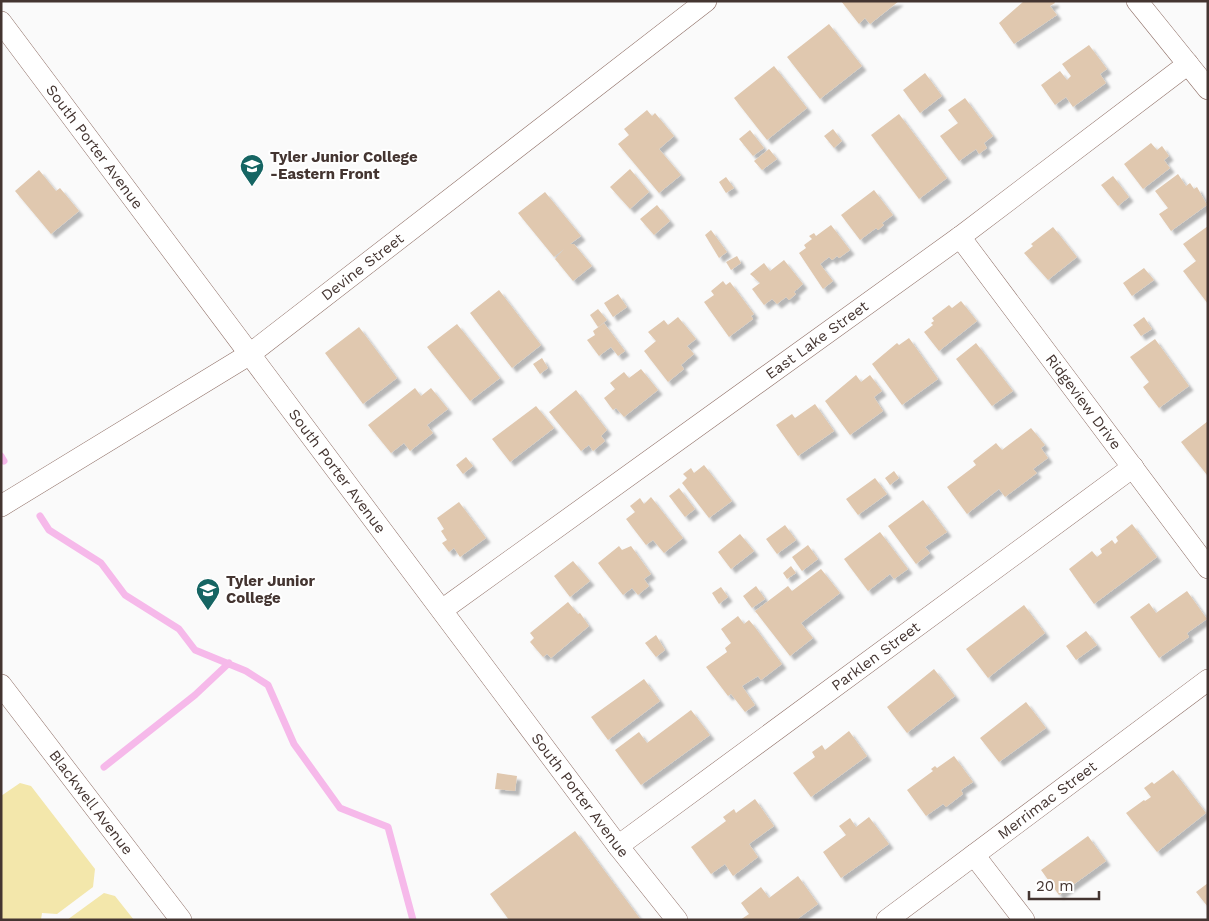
<svg xmlns="http://www.w3.org/2000/svg" width="1209" height="921" font-family="'Work Sans',sans-serif">
<style>
.green{fill:#f3e7ab}
.lines{fill:none;stroke-linecap:round;stroke-linejoin:round}
.stream{stroke:#f6b9ea;stroke-width:7}
.building{fill:#e0c8af;filter:url(#shadow)}
.street-casing{stroke:#8f6f66;stroke-width:22}
.street{stroke:#fff;stroke-width:21}
.labels{text-anchor:middle;dominant-baseline:central;stroke-width:4;stroke-linejoin:round;paint-order:stroke}
.street-label{font-size:15px;fill:#443531;stroke:#fff}
.poi-label{font-size:15px;font-weight:bold;fill:#443531;stroke:#fff;text-anchor:start}
</style>
<defs>
<filter id="shadow"><feDropShadow dx="4.5" dy="4.5" stdDeviation="1" flood-color="#0004"/></filter>
</defs>
<rect width="100%" height="100%" fill="#fafafa"/>
<path class="green" d="M20 783 31 786 95 869 93 887 57 914 42 913 41 920H1V796Z
M104 893 115 896 134 920H67Z"/>
<g class="lines">
<path class="stream" d="M1 456 4 461
M40 516 49 530 101 563 125 595 179 629 195 650 246 671 268 685 294 744 340 808 388 827 413 920
M104 767 195 695 229 663"/>
</g>
<path class="building" d="M841 1H899L870 24 865 18 859 24Z
M1024 1H1054L1055 3 1050 6 1057 15 1014 44 999 23Z
M829 24 862 66 820 99 787 57Z
M1089 45 1107 69 1100 74 1106 83 1073 107 1066 97 1055 105 1041 85 1060 71 1067 80 1071 76 1062 64Z
M774 66 807 108 767 140 734 98Z
M925 73 942 96 920 113 903 90Z
M965 98 993 136 984 143 987 148 979 154 976 149 959 161 940 136 958 123 948 110Z
M647 110 652 116 655 113 674 136 659 149 681 175 659 193 618 144 629 135 624 129Z
M899 114 947 178 919 199 871 135Z
M833 129 842 141 834 148 824 136Z
M750 130 764 148 753 156 739 139Z
M1151 143 1157 150 1162 146 1169 156 1164 160 1170 168 1143 189 1124 164Z
M769 149 777 159 762 170 754 161Z
M630 169 649 192 630 209 610 187Z
M39 170 56 191 60 188 79 211 51 234 15 191Z
M1178 174 1186 186 1190 183 1194 189 1197 187 1207 205 1171 231 1159 214 1168 208 1155 191Z
M1113 176 1129 197 1118 206 1101 185Z
M726 177 734 188 726 193 719 182Z
M874 190 893 215 882 223 884 225 878 230 876 228 860 240 841 215Z
M545 192 581 236 570 244H574L592 266 573 281 555 259 564 249 554 257 518 213Z
M657 205 670 221 654 235 640 219Z
M831 225 850 250 839 258 837 256 832 260 829 257 820 264 833 281 823 289 799 253 806 248 804 245 812 239 809 236 814 233 816 236Z
M1208 226V304L1183 271 1196 261 1183 244Z
M1053 227 1077 257 1048 280 1024 253 1033 246 1031 244Z
M711 230 727 252 719 258 705 235Z
M737 256 741 263 731 270 726 262Z
M784 260 803 284 794 292 796 294 789 300 786 297 777 304 772 299 764 305 752 289 760 283 750 274 764 263 770 271Z
M1144 268 1154 280 1132 296 1123 283Z
M723 281 726 285 730 282 754 314 751 316 753 319 729 337 704 302 714 295 711 291Z
M499 290 541 345 512 368 470 313Z
M618 294 627 307 613 317 604 303Z
M961 301 977 321 939 351 924 332 933 325 931 323 934 321 932 318 949 305 952 308Z
M598 309 607 320 598 327 590 315Z
M678 317 696 339 687 346 694 354 681 365 684 369 668 382 644 351 656 341 648 332 664 320 668 325Z
M1144 317 1152 329 1141 336 1133 325Z
M604 323 625 351 618 356 611 347 599 356 587 340 595 335 593 331Z
M457 324 500 378 470 401 427 347Z
M359 327 397 378 363 404 325 353Z
M909 338 938 379 902 405 872 364 897 343 899 345Z
M1155 339 1189 386 1159 408 1143 387 1149 382 1130 357Z
M976 343 1013 391 992 406 956 359Z
M542 358 548 368 540 374 533 364Z
M641 369 658 390 624 417 616 408 613 410 604 398 615 389 610 383 624 372 629 378Z
M856 375 861 382 870 375 882 391 874 397 883 411 850 435 825 401Z
M415 388 421 396 431 388 448 409 427 425 433 433 410 451 404 443 391 453 368 425Z
M576 390 607 430 601 436 605 441 593 451 589 445 581 451 549 412Z
M815 404 834 431 798 456 776 425 792 414 795 418Z
M536 406 554 428 510 462 492 439Z
M1208 421V475H1207L1181 442Z
M1031 428 1045 445 1041 448 1048 458 1033 469 1037 473 1005 497 999 489 967 514 947 487 976 465 973 461 996 443 1002 450Z
M466 457 473 466 463 474 456 465Z
M704 465 732 501 709 518 682 483 687 478 683 474 691 468 694 473Z
M894 471 899 478 890 485 885 478Z
M875 478 887 494 858 515 846 499Z
M679 488 695 509 685 517 669 496Z
M651 497 683 538 664 553 653 540 646 545 626 519 635 512 630 506 640 498 644 504Z
M923 500 947 532 925 547 930 553 916 564 888 526Z
M459 502 486 538 460 557 454 548 449 552 442 543 447 540 441 531 444 529 437 518Z
M1132 524 1157 557 1094 604 1069 569 1092 551 1097 557 1102 553 1100 549 1112 540 1115 544 1118 541 1116 537Z
M785 525 796 540 777 554 766 539Z
M880 532 908 569 894 579 890 574 868 591 844 559Z
M740 534 754 551 731 569 718 552Z
M808 545 818 559 802 571 792 557Z
M619 546 622 550 631 546 651 574 644 579 649 586 638 595 632 588 623 595 598 563Z
M573 561 590 581 570 597 554 576Z
M791 566 796 573 787 579 783 573Z
M821 569 840 593 801 623 813 638 790 656 755 611 788 586 792 591Z
M756 586 765 599 752 608 743 596Z
M721 587 728 597 719 604 712 593Z
M1187 591 1207 619 1187 633 1189 637 1159 658 1130 617 1149 603 1156 613Z
M568 602 578 614 580 613 589 626 551 658 547 654 543 657 530 642 534 638 530 633Z
M1024 605 1045 633 988 678 966 649Z
M738 616 744 624 749 620 754 626 782 664 761 680 758 676 742 686 755 705 745 712 731 694 728 696 706 667 727 652 725 648 731 643 721 629Z
M1086 631 1097 645 1076 660 1066 646Z
M656 635 665 650 656 657 645 643Z
M934 669 955 696 907 733 887 707Z
M644 679 660 701 608 740 591 717Z
M1026 702 1046 728 999 762 980 738Z
M691 710 710 735 641 785 615 750 639 732 647 743Z
M849 731 867 756 811 797 793 773 815 757 812 752 822 745 825 750Z
M954 756 973 782 961 790 963 794 946 807 943 804 926 816 907 790 933 771 931 769 935 766 937 768Z
M1173 770 1206 813 1157 852 1126 813 1144 800 1145 801 1151 797 1144 788 1152 782 1154 784Z
M497 773 517 776 515 791 495 789Z
M755 799 774 826 749 844 758 857 733 876 725 864 711 874 691 847 726 821 723 817 734 809 736 813Z
M869 817 889 844 841 878 823 852 846 835 839 826 850 818 856 827Z
M575 831 641 920H509L490 894Z
M1088 836 1106 861 1059 895 1041 870Z
M798 876 818 904 796 920H740L749 914 741 903 761 887 769 898Z
M1208 883V907L1196 892Z"/>
<g class="lines">
<g class="street-casing">
<g id="street">
<path d="M1137 1 1208 89"/>
<path id="s1" d="M1 22 618 846 677 920"/>
<path id="s2" d="M960 237 1208 568"/>
<path id="s3" d="M1 506 250 354 706 1"/>
<path id="s4" d="M442 610 960 237 1188 64"/>
<path id="s5" d="M1 685 181 920"/>
<path id="s6" d="M618 846 1133 467"/>
<path d="M974 855 1024 920"/>
<path id="s7" d="M887 920 1208 680"/>
</g>
</g>
<use href="#street" class="street"/>
</g>
<defs>
<g id="university-pin" transform="scale(1.25)"><path d="M0 17L-7.5 6A9.5 9.5 0 1 1 7.5 6Z" fill="#166563" stroke="#fff"/><path d="M0-5L7-2L0 1L-7-2ZM-4 1L0 2.5L4 1V4Q0 6-4 4Z" fill="#fff"/></g>
</defs>
<g fill-rule="evenodd">
<use href="#university-pin" x="252" y="166"/>
<use href="#university-pin" x="208" y="590"/>
</g>
<g class="labels">
<g class="street-label">
<text stroke="none"><textPath href="#s1" startOffset="156">South Porter Avenue</textPath></text>
<text stroke="none"><textPath href="#s3" startOffset="434">Devine Street</textPath></text>
<text stroke="none"><textPath href="#s4" startOffset="462">East Lake Street</textPath></text>
<text stroke="none"><textPath href="#s2" startOffset="206">Ridgeview Drive</textPath></text>
<text stroke="none"><textPath href="#s1" startOffset="561">South Porter Avenue</textPath></text>
<text stroke="none"><textPath href="#s6" startOffset="320">Parklen Street</textPath></text>
<text stroke="none"><textPath href="#s1" startOffset="966">South Porter Avenue</textPath></text>
<text stroke="none"><textPath href="#s7" startOffset="200">Merrimac Street</textPath></text>
<text stroke="none"><textPath href="#s5" startOffset="148">Blackwell Avenue</textPath></text>
</g>
<g class="poi-label">
<text x="270" y="157">Tyler Junior College<tspan x="270" dy="17">-Eastern Front</tspan></text>
<text x="226" y="581">Tyler Junior<tspan x="226" dy="17">College</tspan></text>
</g>
</g>
<rect width="1209" height="921" fill="none" stroke="#443531" stroke-width="5"/>
<path d="M1029 891v8h70v-8" fill="none" stroke="#443531" stroke-width="2.5"/>
<text x="1036" y="891" font-size="15" fill="#443531" stroke="#ffffff" stroke-width="4" paint-order="stroke">20 m</text>
</svg>
